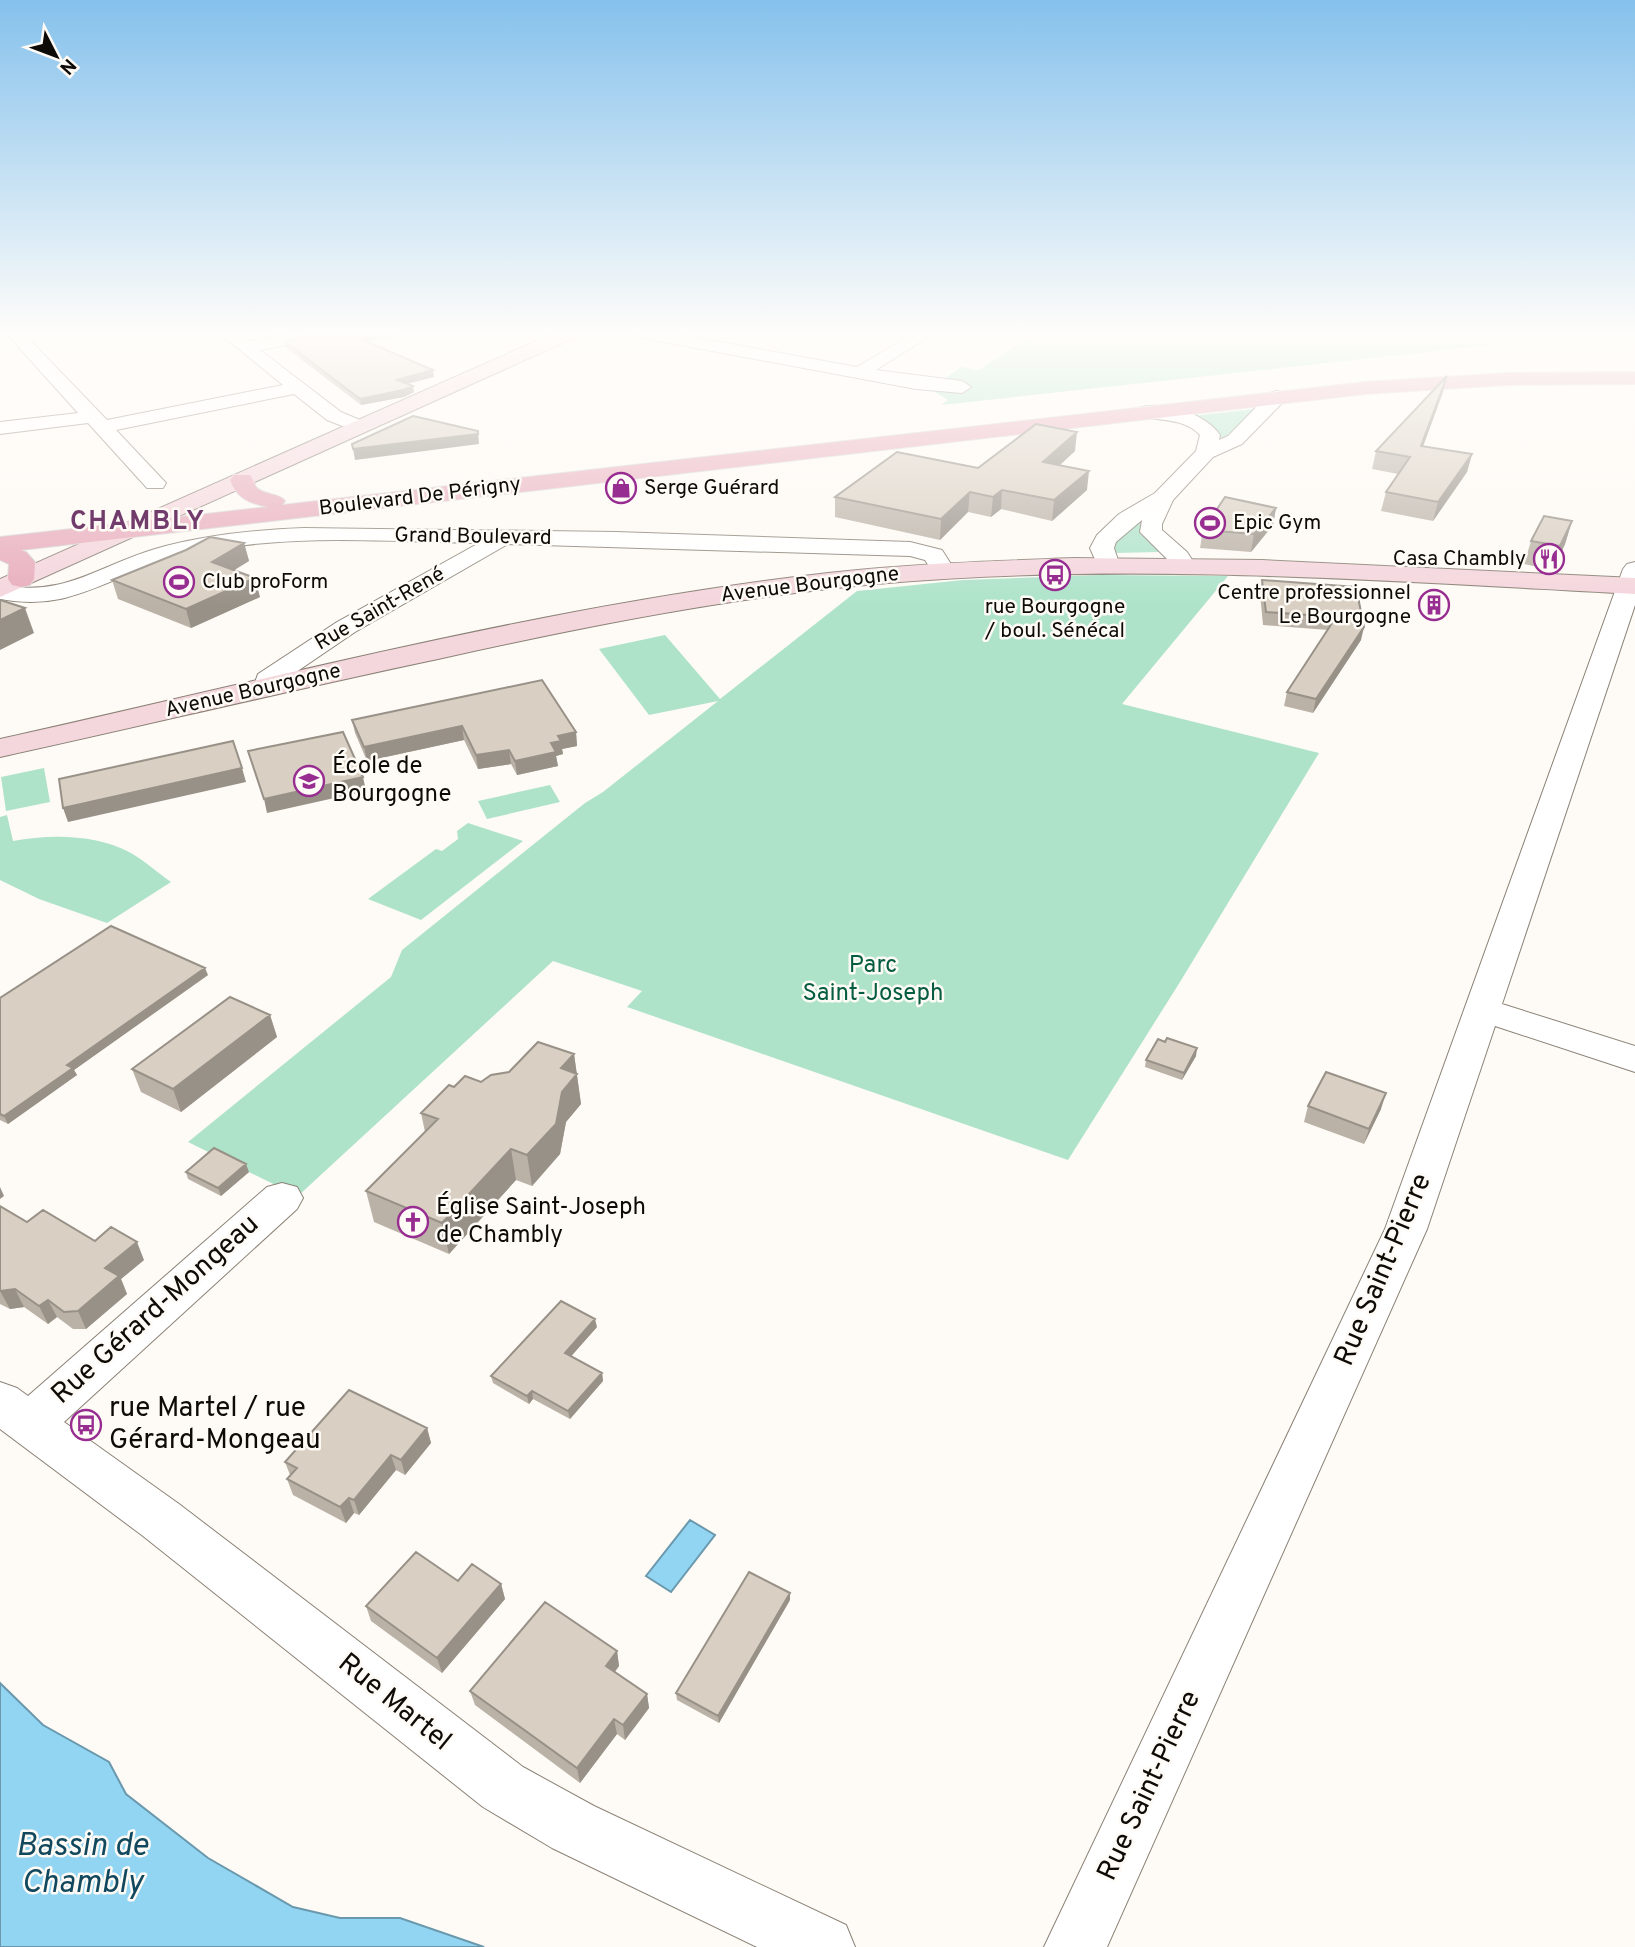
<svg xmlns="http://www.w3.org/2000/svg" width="1635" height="1947" font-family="Overpass,sans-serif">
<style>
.green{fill:#aee3ca}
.water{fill:#92d5f3;stroke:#6a98ac;stroke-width:2}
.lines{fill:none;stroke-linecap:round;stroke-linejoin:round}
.street-casing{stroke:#8b8276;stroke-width:2}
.secondary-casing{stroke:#8b8276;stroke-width:2}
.primary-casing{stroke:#d8d8d7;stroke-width:2}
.street{fill:#fff;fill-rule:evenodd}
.secondary{fill:#f4d6dd;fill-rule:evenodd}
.primary{fill:#e8adbc;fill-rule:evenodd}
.wall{fill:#bbb2a7}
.shaded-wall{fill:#989188}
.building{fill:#d9cfc2;stroke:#989188;stroke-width:2}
.labels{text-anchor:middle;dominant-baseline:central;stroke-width:5;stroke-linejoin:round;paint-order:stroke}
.far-poi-label{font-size:21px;fill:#0e0b07;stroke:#fefaf5;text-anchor:start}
.far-street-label{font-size:21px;fill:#0e0b07;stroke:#fefaf5}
.poi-label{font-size:24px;fill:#0e0b07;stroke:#fefaf5;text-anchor:start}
.park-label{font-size:24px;fill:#045c41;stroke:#fefaf5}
.far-district-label{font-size:26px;font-weight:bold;letter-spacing:2px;fill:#713c6c;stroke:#fefaf5}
.near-street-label{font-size:28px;fill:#0e0b07;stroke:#fefaf5}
.near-poi-label{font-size:28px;fill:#0e0b07;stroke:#fefaf5;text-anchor:start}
.near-water-label{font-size:32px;font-style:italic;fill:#11485d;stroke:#fefaf5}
</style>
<rect width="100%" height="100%" fill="#fefaf5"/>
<path class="green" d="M1035 333H1603L941 405 948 400 930 389 961 367 979 370Z
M1255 409 1224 438 1218 437 1191 416Z
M1133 521 1140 523 1143 534 1159 552 1115 553 1110 546Z
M1100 575 1228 576 1122 704 1319 753 1180 982 1068 1160 627 1007 642 991 553 961 298 1196 188 1142 391 977 402 950 585 803 603 792 718 701 649 715 599 649 665 635 720 699 857 591 963 580Z
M44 768 50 802 6 811 1 777Z
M550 785 560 802 487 819 478 801Z
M7 815 13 841C50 834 97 834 131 853 145 861 158 873 171 882L107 923 39 899 0 880V817Z
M468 823 523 841 421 920 368 899 436 849 442 851 458 839 457 831Z"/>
<path class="water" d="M690 1520 715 1535 671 1592 646 1576Z
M0 1683 43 1725 109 1762 126 1794 208 1858 293 1907 340 1918H400L484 1947H0Z"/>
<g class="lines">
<g class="street-casing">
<path id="street" d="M6 333H23L107 420 283 385 219 333H238L249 341 294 333H330L322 338 260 350 341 412 367 423 370 427 360 433 327 420 294 394 116 430 166 483 163 488H147L88 423 0 434V422L78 413Z
M633 333H670L857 367 914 333H934L876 370 962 381 971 387 962 393 916 389 642 338Z
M1277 391 1284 393 1286 397 1284 401 1242 444 1213 457 1173 500 1162 524V530L1187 552 1196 566 1192 571H1176L1169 561 1140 532 1142 520 1116 542 1114 548 1120 566 1116 571H1100L1090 548 1097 535 1119 514 1155 493 1196 451 1200 435C1184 418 1160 421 1138 416L1135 412 1138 408C1165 401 1205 413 1220 435L1219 440 1228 436 1270 393Z
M304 528 616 532 910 542 942 550 956 572 952 577H936L925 560 910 556 508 544 355 632 280 683 276 694 266 696 256 694 253 688 258 674 337 622 479 543C393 542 304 534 219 549 193 553 167 560 142 569 90 589 58 610 0 599V585C66 597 95 567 155 549 204 535 253 530 304 528Z
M1635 562V605L1502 1004 1635 1046V1072L1495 1026 1427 1229 1107 1947H1044L1385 1229 1623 569 1627 564Z
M282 1183 297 1187 303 1198 297 1209 64 1422 179 1504 523 1767 594 1806 846 1925 855 1947H757L552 1848 483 1807 143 1536 0 1429V1382L17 1388 28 1396 267 1187Z"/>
</g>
<g class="secondary-casing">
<path id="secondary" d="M554 333H578L576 337 0 597V579Z
M1074 558 1262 560 1635 578V594C1387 581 1136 562 888 583 736 596 586 626 438 659 291 690 146 725 0 757V739C274 678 549 605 828 573 910 564 992 561 1074 558Z"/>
</g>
<g class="primary-casing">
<path id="primary" d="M1635 372V384L1507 385 1365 394 21 550 26 552 35 562 34 579 30 585 21 587 12 585 8 579 9 564 0 560V537L268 507C250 503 237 499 230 480L234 475H250C253 479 254 483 256 487 264 496 278 492 285 501L282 505 1365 382 1507 373Z"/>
</g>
<use href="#street" class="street"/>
<use href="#secondary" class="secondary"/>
<use href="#primary" class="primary"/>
</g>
<path class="wall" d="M321 334 368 342 434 377 407 384 414 392 404 397 361 405 286 348 284 341Z
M1443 392 1423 446 1472 454 1467 472 1433 521 1381 511 1386 492 1398 474 1372 469 1376 451Z
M1075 451 1060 465 1087 490 1052 521 1001 509 991 517 968 512 940 540 835 517V497L978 468Z
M1276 508 1273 525 1251 552 1200 548 1203 530Z
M1572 521 1565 544 1553 570 1524 564 1531 541Z
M244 543 249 561 233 570 260 597 191 628 118 599 112 580Z
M1262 580 1356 587 1361 640 1313 713 1284 706 1287 692 1328 630 1263 625 1260 593Z
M352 720 576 732 577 746 562 749 563 754 556 756 558 766 517 775 511 764 478 769 464 740 367 761 355 733Z
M208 975 74 1070 77 1075 8 1124 0 1120V998Z
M270 1015 277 1037 181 1112 141 1092 132 1069Z
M574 1054 581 1104 566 1122 560 1154 532 1186 516 1180 449 1254 374 1222 366 1191 425 1132 421 1113 454 1087 481 1082 509 1072Z
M1196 1056 1182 1080 1145 1067 1146 1060Z
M1308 1106 1381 1109 1364 1144 1304 1122Z
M186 1172H249L221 1196 188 1179Z
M0 1206 27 1222 95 1241 144 1260 121 1279 127 1294 86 1329H73L57 1317 48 1324 24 1307 10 1309 0 1304Z
M597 1327 571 1356 602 1373 603 1381 570 1419 533 1399 529 1404 493 1383 491 1376Z
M427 1428 431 1443 405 1475 396 1470 359 1515 354 1513 346 1523 293 1495 287 1479 290 1475 285 1462Z
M458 1581 501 1584 505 1599 442 1673 371 1621 366 1606Z
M790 1600 719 1723 677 1700 676 1693Z
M617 1651 619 1666 615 1672 647 1694 649 1708 625 1740 617 1734 580 1783 475 1705 470 1691Z"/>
<path class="shaded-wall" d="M379 333H408L359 344 358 338Z
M433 370 434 377 398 386 397 380Z
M1447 376 1443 392 1417 463 1421 446Z
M413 386 414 392 404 397 361 405 360 399Z
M478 431 479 444 355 460 353 449Z
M1077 432 1075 451 1042 481 1043 462Z
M1472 454 1467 472 1433 521 1438 502Z
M1089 471 1087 490 1052 521 1054 500Z
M1002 490 1001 509 991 517 993 497Z
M970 492 968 512 940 540 941 519Z
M1276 508 1273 525 1251 552 1254 534Z
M1572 521 1565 544 1553 570 1560 546Z
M244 543 249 561 217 581 212 562Z
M255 578 260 597 191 628 186 609Z
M25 608 34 633 0 650V620Z
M1364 627 1361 640 1313 713 1316 699Z
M462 726 464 740 367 761 364 747Z
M576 732 577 746 562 749 563 754 556 756 558 766 517 775 515 761 551 743 558 736Z
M509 750 511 764 478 769 476 755Z
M242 768 246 782 68 822 63 808Z
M363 777 366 791 267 813 264 799Z
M205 968 208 975 74 1070 77 1075 8 1124 4 1116 67 1065Z
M270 1015 277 1037 181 1112 173 1089Z
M1197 1048 1196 1056 1182 1080 1184 1073Z
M574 1054 581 1104 566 1122 560 1154 532 1186 527 1155 561 1068Z
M1386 1093 1381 1109 1364 1144 1369 1129Z
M511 1149 516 1180 449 1254 442 1223Z
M246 1164 249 1172 221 1196 218 1188Z
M0 1187 4 1196 0 1199Z
M137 1242 144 1260 121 1279 127 1294 86 1329 78 1311 105 1268Z
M15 1289 24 1307 10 1309 0 1291Z
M48 1300 57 1317 48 1324 39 1306Z
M595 1319 597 1327 567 1361 565 1353Z
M602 1373 603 1381 570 1419 568 1411Z
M532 1391 533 1399 529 1404 527 1396Z
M427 1428 431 1443 405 1475 401 1460Z
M391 1455 396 1470 359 1515 354 1500Z
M349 1498 354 1513 346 1523 340 1507Z
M501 1584 505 1599 442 1673 437 1658Z
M790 1593V1600L719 1723 718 1716Z
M617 1651 619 1666 608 1680 606 1666Z
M647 1694 649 1708 625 1740 623 1725Z
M614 1719 617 1734 580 1783 577 1768Z"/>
<path class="building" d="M324 333H379L358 338 433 370 397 380 413 386 403 390 360 399 284 341 321 334Z
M1447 376 1421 446 1472 454 1438 502 1386 492 1410 457 1376 451Z
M413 416 478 431V434L353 449 352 444Z
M1036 424 1077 432 1043 462 1089 471 1054 500 1002 490 993 497 970 492 941 519 835 497 897 452 978 468Z
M1225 497 1276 508 1254 534 1203 530Z
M1544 516 1572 521 1560 546 1531 541Z
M210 537 244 543 212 562 255 578 186 609 112 580 186 550Z
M1262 580 1356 587 1364 627 1316 699 1287 692 1336 617 1266 612Z
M0 600 25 608 0 620Z
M542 680 576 732 558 736 561 741 551 743 556 752 515 761 509 750 476 755 462 726 364 747 352 720Z
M343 732 363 777 264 799 248 751Z
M233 741 242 768 63 808 59 779Z
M111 926 205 968 67 1065 73 1068 4 1116 0 1114V998Z
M230 997 270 1015 173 1089 132 1069Z
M1167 1038 1197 1048 1184 1073 1146 1060 1158 1039 1165 1042Z
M538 1042 574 1054 561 1068 577 1074 562 1092 556 1124 527 1155 511 1149 442 1223 366 1191 438 1119 421 1113 449 1085 454 1087 465 1076 481 1082 491 1075 509 1072Z
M1326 1072 1386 1093 1369 1129 1308 1106Z
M214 1148 246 1164 218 1188 186 1172Z
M0 1206 27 1222 43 1210 95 1241 111 1227 137 1242 105 1268 119 1276 78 1311 64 1312 48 1300 39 1306 15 1289 0 1291Z
M561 1301 595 1319 565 1353 602 1373 568 1411 532 1391 527 1396 491 1376Z
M349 1390 427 1428 401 1460 391 1455 354 1500 349 1498 340 1507 287 1479 297 1468 285 1462Z
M416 1552 458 1581 472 1564 501 1584 437 1658 366 1606Z
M749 1572 790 1593 718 1716 676 1693Z
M545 1602 617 1651 606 1666 647 1694 623 1725 614 1719 577 1768 470 1691Z"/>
<linearGradient id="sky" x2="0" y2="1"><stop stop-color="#85c1ec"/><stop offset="0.55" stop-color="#fffdfa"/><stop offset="1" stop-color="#fffdfa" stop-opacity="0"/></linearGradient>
<rect width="1635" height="606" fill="url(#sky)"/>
<defs>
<g id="shop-ring" transform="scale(1.575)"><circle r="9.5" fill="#fefaf5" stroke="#972d90" stroke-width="1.5"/><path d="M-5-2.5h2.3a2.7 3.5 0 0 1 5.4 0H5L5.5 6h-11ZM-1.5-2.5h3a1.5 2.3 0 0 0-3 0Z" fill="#972d90"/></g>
<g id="stadium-ring" transform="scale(1.575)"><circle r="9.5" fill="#fefaf5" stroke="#972d90" stroke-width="1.5"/><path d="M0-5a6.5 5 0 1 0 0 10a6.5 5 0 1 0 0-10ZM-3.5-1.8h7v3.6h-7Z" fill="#972d90"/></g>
<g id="restaurant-ring" transform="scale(1.575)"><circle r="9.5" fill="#fefaf5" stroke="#972d90" stroke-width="1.5"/><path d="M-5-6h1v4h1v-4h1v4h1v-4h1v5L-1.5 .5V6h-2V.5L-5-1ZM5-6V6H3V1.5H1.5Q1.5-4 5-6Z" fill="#972d90"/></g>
<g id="bus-ring" transform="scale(1.575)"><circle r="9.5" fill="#fefaf5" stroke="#972d90" stroke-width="1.5"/><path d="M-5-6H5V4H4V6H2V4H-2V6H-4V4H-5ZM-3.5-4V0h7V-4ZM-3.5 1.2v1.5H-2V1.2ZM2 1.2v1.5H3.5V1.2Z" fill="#972d90"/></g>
<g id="building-ring" transform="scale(1.575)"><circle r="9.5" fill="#fefaf5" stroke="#972d90" stroke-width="1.5"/><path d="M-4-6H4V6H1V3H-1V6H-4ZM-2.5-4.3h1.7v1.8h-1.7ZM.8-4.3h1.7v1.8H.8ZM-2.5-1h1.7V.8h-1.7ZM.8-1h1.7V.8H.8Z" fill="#972d90"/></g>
<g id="school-ring" transform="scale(1.575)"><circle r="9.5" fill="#fefaf5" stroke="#972d90" stroke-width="1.5"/><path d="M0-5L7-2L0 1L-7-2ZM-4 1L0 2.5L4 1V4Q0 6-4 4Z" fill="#972d90"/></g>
<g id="church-ring" transform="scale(1.575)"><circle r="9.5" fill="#fefaf5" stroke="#972d90" stroke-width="1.5"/><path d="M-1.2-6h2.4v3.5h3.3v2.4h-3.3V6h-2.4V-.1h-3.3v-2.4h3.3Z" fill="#972d90"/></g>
</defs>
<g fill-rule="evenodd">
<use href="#shop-ring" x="621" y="488"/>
<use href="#stadium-ring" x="1210" y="523"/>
<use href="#restaurant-ring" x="1549" y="559"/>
<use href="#bus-ring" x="1055" y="575"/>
<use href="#stadium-ring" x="179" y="582"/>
<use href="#building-ring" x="1434" y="605"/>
<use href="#school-ring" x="309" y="781"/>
<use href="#church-ring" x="413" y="1222"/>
<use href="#bus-ring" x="86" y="1425"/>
</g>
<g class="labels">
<g class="far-poi-label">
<text x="644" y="488">Serge Guérard</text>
<text x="1233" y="523">Epic Gym</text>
<text x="1526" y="559" text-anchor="end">Casa Chambly</text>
<text x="202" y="582">Club proForm</text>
<text x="1411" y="593" text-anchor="end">Centre professionnel<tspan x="1411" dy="24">Le Bourgogne</tspan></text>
<text x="1055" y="607" text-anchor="middle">rue Bourgogne<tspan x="1055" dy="24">/ boul. Sénécal</tspan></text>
</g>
<g class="far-street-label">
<text transform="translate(420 497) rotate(-7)">Boulevard De Périgny</text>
<text transform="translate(473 537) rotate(1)">Grand Boulevard</text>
<text transform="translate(810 585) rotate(-7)">Avenue Bourgogne</text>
<text transform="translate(380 609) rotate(-30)">Rue Saint-René</text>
<text transform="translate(253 691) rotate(-13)">Avenue Bourgogne</text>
</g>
<g class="poi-label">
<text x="332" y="767">École de<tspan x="332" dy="28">Bourgogne</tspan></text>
<text x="436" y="1208">Église Saint-Joseph<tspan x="436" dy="28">de Chambly</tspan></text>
</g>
<g class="park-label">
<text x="873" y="966">Parc<tspan x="873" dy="28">Saint-Joseph</tspan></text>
</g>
<g class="far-district-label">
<text x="138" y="522">CHAMBLY</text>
</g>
<g class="near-street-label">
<text transform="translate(1384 1270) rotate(-67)">Rue Saint-Pierre</text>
<text transform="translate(156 1310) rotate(-42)">Rue Gérard-Mongeau</text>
<text transform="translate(394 1703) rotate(39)">Rue Martel</text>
<text transform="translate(1150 1786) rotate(-65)">Rue Saint-Pierre</text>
</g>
<g class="near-poi-label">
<text x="109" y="1409">rue Martel / rue<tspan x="109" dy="32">Gérard-Mongeau</tspan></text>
</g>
<g class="near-water-label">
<text x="82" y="1847">Bassin de<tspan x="82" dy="37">Chambly</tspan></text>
</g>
</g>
<g transform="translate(56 56) rotate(132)" stroke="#fefaf5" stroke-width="5" paint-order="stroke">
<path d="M0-5L12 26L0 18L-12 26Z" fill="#0e0b07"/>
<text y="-10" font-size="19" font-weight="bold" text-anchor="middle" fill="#0e0b07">N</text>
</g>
</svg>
